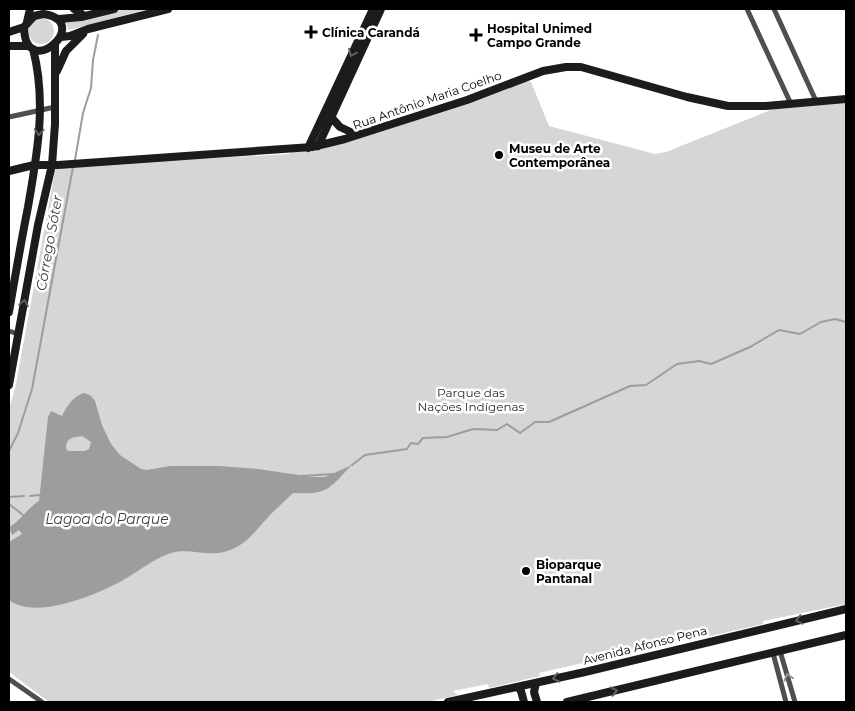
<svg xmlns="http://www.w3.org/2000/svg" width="855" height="711" font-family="Montserrat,sans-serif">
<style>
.green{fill:#d6d6d6}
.water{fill:#9d9d9d;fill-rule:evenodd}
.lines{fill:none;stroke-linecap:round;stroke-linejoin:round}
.stream{stroke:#9d9d9d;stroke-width:2}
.street{stroke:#4f4f4f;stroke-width:5}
.secondary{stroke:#1c1c1c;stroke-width:8}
.oneway{stroke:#606060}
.oneway2{stroke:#959595}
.poi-dot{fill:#000;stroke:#fff;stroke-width:2}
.labels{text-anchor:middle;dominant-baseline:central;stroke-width:5;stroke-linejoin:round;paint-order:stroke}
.poi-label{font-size:12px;font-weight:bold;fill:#000;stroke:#fff;text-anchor:start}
.street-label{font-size:12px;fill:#000;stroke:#fff}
.park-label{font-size:12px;fill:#2d2d2d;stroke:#fff}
.water-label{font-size:14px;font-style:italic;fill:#3e3e3e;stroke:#fff}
</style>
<rect width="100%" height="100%" fill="#fff"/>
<path class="green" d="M121 9H148L69 30 65 21Z
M28 31a13 13 0 1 1 26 0a13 13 0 1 1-26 0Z
M527 80 531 82 549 126 655 154 666 152 776 108 846 102V604L763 621V624L688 641 683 638 655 644 659 647 646 650 642 647 613 653 617 657 606 660 600 659 539 673 540 676 489 688 488 684 453 691 458 695 427 702H49L9 672V410L16 384 55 171 57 168 106 164 289 154 293 151 321 149 438 113Z"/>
<path class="water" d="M84 393 90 395 95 401 102 425 111 444 120 455 141 469 147 470 170 466H219L258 469 312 477H325L352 465C328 489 329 495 293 493 286 500 278 507 271 514 259 526 251 540 235 548 210 560 193 547 171 553 155 558 139 571 125 579 99 594 36 621 9 600V542L22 534 19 530 12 535 9 527C21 521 27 508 39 501L48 417 51 411 62 416C67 406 73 396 84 393ZM82 436 91 442 89 449 85 451H68L66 448C66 438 73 437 82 436Z"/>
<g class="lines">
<path class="stream" d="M75 160 83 113 91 88 93 60 98 35
M9 451 18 433 32 389 73 167
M352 465 365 455 407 449 411 443 418 444 423 438 447 437 473 429 497 430 507 424 520 433 535 422H549L630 386 646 385 677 364 699 361 711 364 750 347 779 330 800 334 821 322 835 319 846 322
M301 476 334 474
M30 496 40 495
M9 497 24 496
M9 504 23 515"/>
<path class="street" d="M747 9 791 104
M774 9 816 101
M9 117 55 107
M9 331 18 334
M780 651 795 702
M773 653 786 702
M9 679 42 702"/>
<path class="secondary" d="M74 9 85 16
M43 14C95 21 25 84 24 27L34 16Z
M59 19 81 17 114 9
M27 22 30 9
M9 32 24 27
M61 37 70 36 88 29 168 9
M9 46H28
M57 71 66 51 83 34
M331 117 340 127 357 135
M318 146 381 9
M308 148 373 9
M9 171 34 165H58L312 147 345 139 467 100 543 71 566 67H581L687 97 728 106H766L846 99
M9 312C15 277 21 242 28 207 37 155 47 102 33 49
M9 385 38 225 52 165 55 124V45
M536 683 534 692 537 702
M518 687 521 691 524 702
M448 702 585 672 846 609
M567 702 846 635"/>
</g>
<defs><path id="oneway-chevron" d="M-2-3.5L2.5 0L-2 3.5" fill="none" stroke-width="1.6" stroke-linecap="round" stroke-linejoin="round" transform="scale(1.25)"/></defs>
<g class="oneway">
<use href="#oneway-chevron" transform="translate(352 53) rotate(115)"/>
<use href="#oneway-chevron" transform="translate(39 132) rotate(94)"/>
<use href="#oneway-chevron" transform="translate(24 303) rotate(-80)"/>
<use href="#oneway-chevron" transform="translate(799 620) rotate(167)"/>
<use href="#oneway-chevron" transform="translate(556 678) rotate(167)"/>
<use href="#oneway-chevron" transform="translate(614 691) rotate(-13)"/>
</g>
<use class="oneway2" href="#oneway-chevron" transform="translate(788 677) rotate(-107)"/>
<g class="poi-dot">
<path d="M308.5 24.5h5v5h5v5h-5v5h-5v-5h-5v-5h5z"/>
<path d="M473.5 27.5h5v5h5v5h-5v5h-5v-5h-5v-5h5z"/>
<circle cx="499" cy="155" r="5"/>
<circle cx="526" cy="571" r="5"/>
</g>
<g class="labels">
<g class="poi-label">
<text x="487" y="28">Hospital Unimed<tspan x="487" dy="14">Campo Grande</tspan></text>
<text x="322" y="32">Clínica Carandá</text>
<text x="509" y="148">Museu de Arte<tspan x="509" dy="14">Contemporânea</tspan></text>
<text x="536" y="564">Bioparque<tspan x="536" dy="14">Pantanal</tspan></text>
</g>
<g class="street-label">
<text transform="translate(427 100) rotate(-19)">Rua Antônio Maria Coelho</text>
<text transform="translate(645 645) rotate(-14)">Avenida Afonso Pena</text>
</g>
<g class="park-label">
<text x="471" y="392">Parque das<tspan x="471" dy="14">Nações Indígenas</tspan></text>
</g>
<g class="water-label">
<text transform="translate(49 243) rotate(-80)">Córrego Sóter</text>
<text x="107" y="519">Lagoa do Parque</text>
</g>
</g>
<rect width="855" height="711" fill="none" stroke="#000000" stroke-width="20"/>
</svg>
